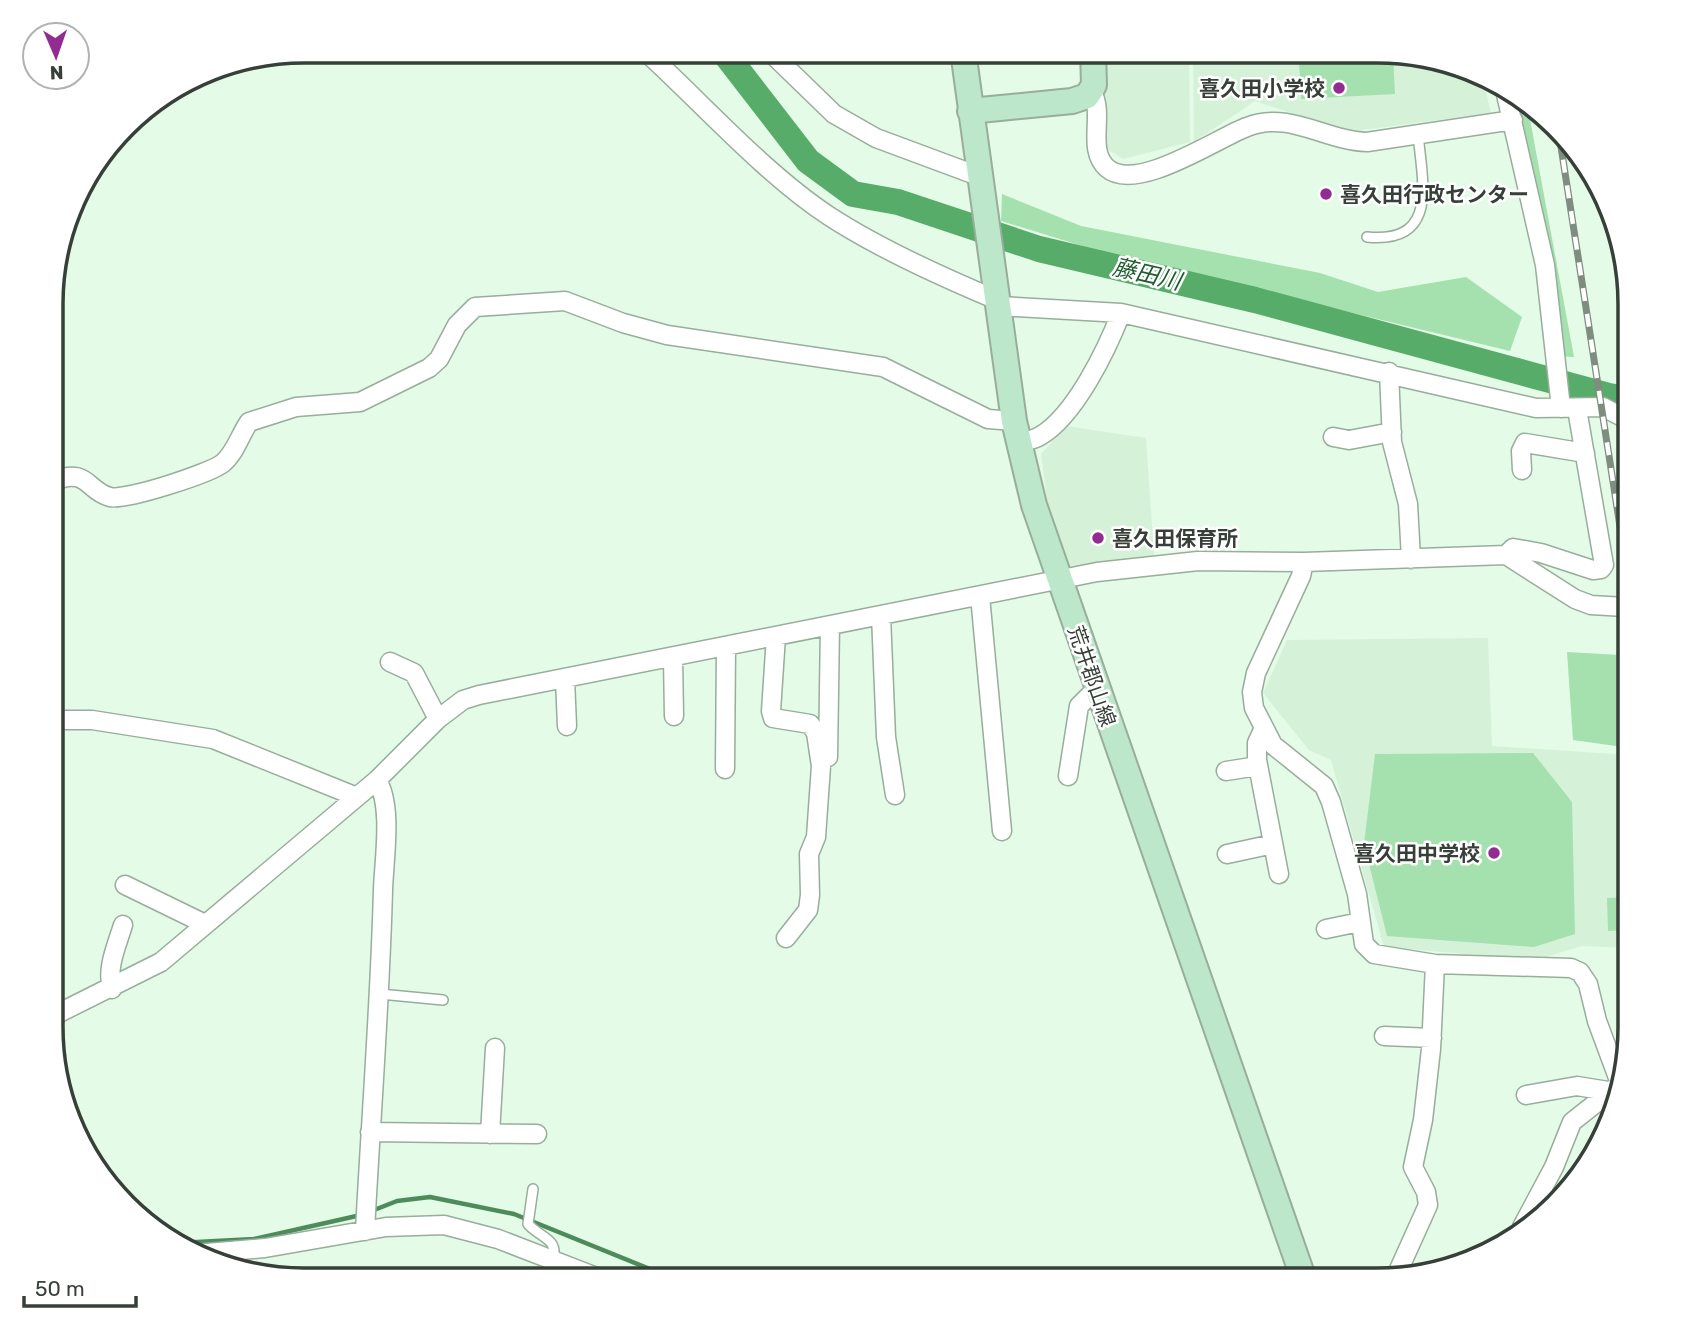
<svg xmlns="http://www.w3.org/2000/svg" width="1681" height="1331" font-family="Rubik,'Noto Sans JP',sans-serif">
<style>
.built{fill:#d5f2d8}
.green{fill:#a4e1ae}
.lines{fill:none;stroke-linecap:round;stroke-linejoin:round}
.stream{stroke:#4d8c5a;stroke-width:4.5}
.river{stroke:#57ac69;stroke-width:26}
.lane-casing{stroke:#98ad9b;stroke-width:12}
.street-casing{stroke:#98ad9b;stroke-width:21}
.secondary-casing{stroke:#98ad9b;stroke-width:28}
.lane{stroke:#fff;stroke-width:9}
.street{stroke:#fff;stroke-width:18}
.secondary{stroke:#bce7ca;stroke-width:24}
.rail-casing{stroke:#7f8d80;stroke-width:7}
.rail{stroke:#fff;stroke-width:4.5;stroke-dasharray:13;stroke-linecap:butt}
.poi-dot{fill:#932c90;stroke:#fff;stroke-width:2.5}
.labels{text-anchor:middle;dominant-baseline:central;stroke-width:5;stroke-linejoin:round;paint-order:stroke}
.poi-label{font-size:21px;font-weight:bold;fill:#374038;stroke:#fff;text-anchor:end}
.street-label{font-size:21px;fill:#374038;stroke:#fff}
.water-label{font-size:23px;font-style:italic;fill:#215c30;stroke:#fff}
.rim{fill:none;stroke:#374038;stroke-width:3.5}
</style>
<rect width="100%" height="100%" fill="#e4fbe7"/>
<path class="built" d="M1103 51H1189L1190 142 1123 159 1104 147Z
M1193 51H1393L1474 70 1482 75 1491 113 1348 132 1255 101 1194 142Z
M1066 426 1146 438 1154 555 1067 570 1048 509 1041 454Z
M1488 638 1492 746 1630 755V948L1582 946 1536 960 1384 947 1331 760 1309 750 1263 693 1287 640Z"/>
<path class="green" d="M1393 55 1395 94 1301 99 1299 61Z
M1508 92 1527 103 1574 357 1555 356Z
M1002 194 1081 226 1320 273 1378 292 1466 277 1522 317 1510 351 1105 253 1001 221Z
M1567 652 1620 655 1630 686V748L1573 740Z
M1533 753 1572 802 1575 934 1534 947 1387 936 1364 844 1375 754Z
M1630 897V930L1608 931 1607 898Z"/>
<g class="lines">
<path class="stream" d="M369 1212 397 1201 430 1197 514 1214 677 1280
M178 1243 254 1239 361 1215"/>
<path class="river" d="M723 51 808 161 853 194 898 202 1039 249 1255 300 1609 396 1630 399"/>
<g class="lane-casing">
<path id="lane" d="M1367 237C1438 244 1423 184 1418 135
M380 994 443 1000
M533 1189 528 1224C540 1238 559 1238 553 1260"/>
</g>
<g class="street-casing">
<path id="street" d="M645 51C702 103 765 174 829 216 878 248 942 277 997 300
M769 51 834 114 876 138 981 177
M1505 90 1545 265 1561 408
M1092 92C1105 115 1086 149 1107 168 1136 194 1219 137 1247 127 1289 110 1325 141 1367 142L1513 120
M998 306 1121 313 1536 408 1603 407 1630 421
M1389 372 1392 442 1408 504 1411 559
M1333 437 1349 440 1392 432
M1019 442C1026 441 1034 440 1040 436 1075 416 1107 349 1121 313
M1522 470 1521 451 1525 443 1585 453
M53 481C89 467 86 491 110 497 125 501 211 473 223 463 235 453 240 435 249 422L296 407 360 402 429 368 439 359 457 325 475 307 565 301 623 323 667 335 883 367 988 419 1014 421
M1506 555 1513 548 1541 553 1593 570 1601 569 1604 565 1577 409
M1304 562 1301 576 1256 673 1252 692 1254 708 1273 745 1324 786 1331 802 1357 894 1364 944 1374 954 1435 964 1571 968 1580 972 1588 984 1597 1021 1620 1083
M980 596 1002 831
M881 615 886 737 895 795
M776 636 771 711 773 718 810 724 816 733 821 766 816 837 809 854 810 895 808 910 786 938
M673 658 674 716
M390 662 414 673 438 719
M565 679 567 726
M52 720H92L213 739 357 797
M1263 730 1257 743V760L1279 874
M828 757 830 625
M725 769 726 647
M1226 771 1258 766
M1068 776 1079 706 1096 689
M1227 854 1273 844
M125 885 205 924
M1326 929 1360 922
M112 989C106 968 117 945 123 925
M51 1017 161 962 377 780 438 719 463 700 479 695 1097 572 1198 561 1304 562 1506 555 1575 599 1591 605 1625 607
M1384 1036 1432 1038
M1526 1095 1577 1086 1608 1091
M370 1132 537 1134
M490 1134 495 1048
M1522 1227 1554 1167 1572 1122 1620 1084
M365 1231C371 1117 380 1004 383 890 384 859 393 806 377 780
M195 1254 265 1248 386 1227 444 1225 498 1239 604 1280
M1396 1276 1428 1205 1426 1192 1413 1167 1423 1120 1431 1049 1435 964"/>
</g>
<g class="secondary-casing">
<path id="secondary" d="M963 51 1014 421 1034 505 1304 1280
M970 111 1072 101 1087 96 1094 85 1093 51"/>
</g>
<use href="#lane" class="lane"/>
<use href="#street" class="street"/>
<use href="#secondary" class="secondary"/>
<g class="rail-casing">
<path id="rail" d="M1559 134 1630 591"/>
</g>
<use href="#rail" class="rail"/>
</g>
<g class="poi-dot">
<circle cx="1339" cy="88" r="7"/>
<circle cx="1326" cy="194" r="7"/>
<circle cx="1098" cy="538" r="7"/>
<circle cx="1494" cy="853" r="7"/>
</g>
<g class="labels">
<g class="poi-label">
<text x="1325" y="88">喜久田小学校</text>
<text x="1340" y="194" text-anchor="start">喜久田行政センター</text>
<text x="1112" y="538" text-anchor="start">喜久田保育所</text>
<text x="1480" y="853">喜久田中学校</text>
</g>
<g class="street-label">
<text transform="translate(1092 676) rotate(71)">荒井郡山線</text>
</g>
<g class="water-label">
<text transform="translate(1147 274) rotate(13)">藤田川</text>
</g>
</g>
<path d="M0 0H1681V1331H0ZM304 63H1377A241 241 0 0 1 1618 304V1027A241 241 0 0 1 1377 1268H304A241 241 0 0 1 63 1027V304A241 241 0 0 1 304 63Z" fill="#fff" fill-rule="evenodd"/>
<path class="rim" d="M304 63H1377A241 241 0 0 1 1618 304V1027A241 241 0 0 1 1377 1268H304A241 241 0 0 1 63 1027V304A241 241 0 0 1 304 63Z"/>
<g transform="translate(56 56) rotate(178)"><circle r="33" fill="#ffffff" stroke="#afb3af" stroke-width="2"/>
<path d="M0-5L12 26L0 18L-12 26Z" fill="#932c90"/>
<text y="-10" font-size="19" font-weight="bold" text-anchor="middle" fill="#374038">N</text>
</g>
<path d="M24 1296v10h112v-10" fill="none" stroke="#374038" stroke-width="3.5"/>
<text x="35" y="1296" font-size="21" fill="#374038" stroke="#ffffff" stroke-width="5" paint-order="stroke">50 m</text>
</svg>
